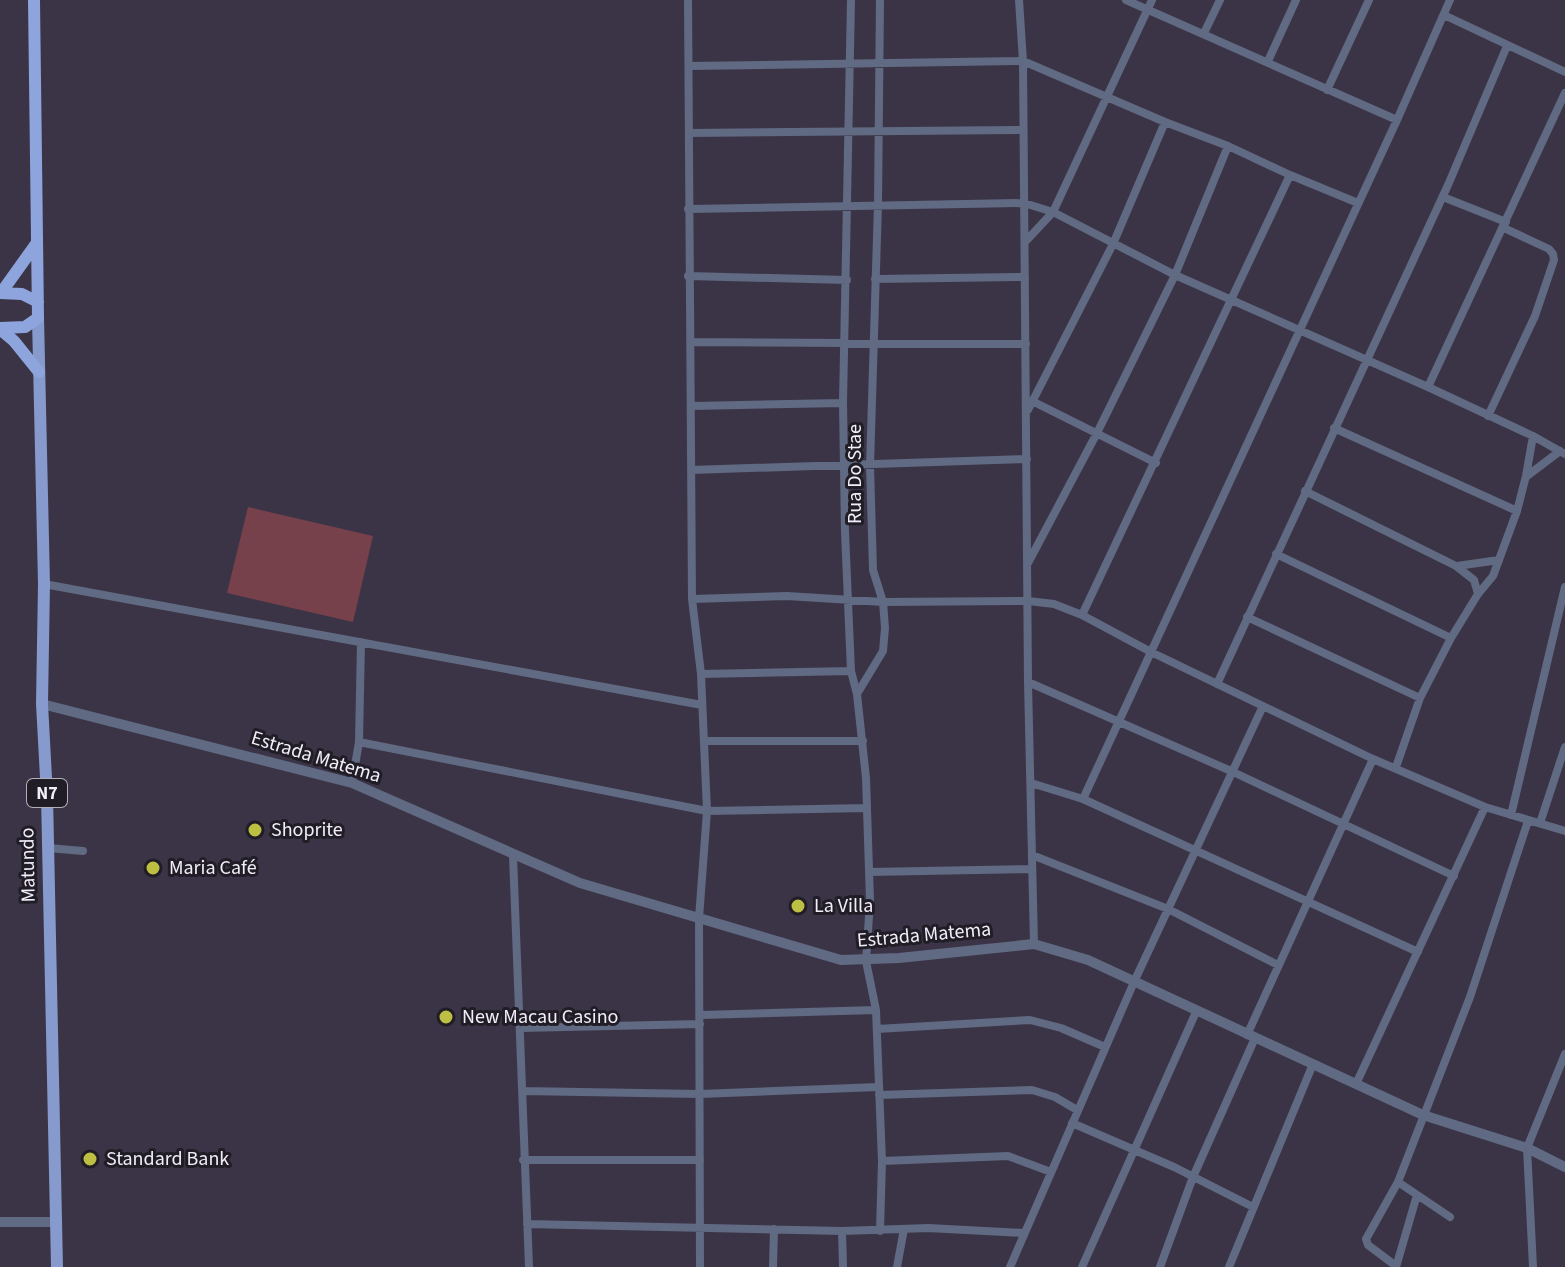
<svg xmlns="http://www.w3.org/2000/svg" width="1565" height="1267" font-family="'Source Sans 3',sans-serif">
<style>
.green{fill:#76414b}
.lines{fill:none;stroke-linecap:round;stroke-linejoin:round}
.minor{stroke:#606a83;stroke-width:8}
.tertiary{stroke:#606a83;stroke-width:10}
.primary{stroke:#869acd;stroke-width:12}
.trunk{stroke:#8ea4dc;stroke-width:12}
.poi-dot{fill:#bdbf43;stroke:#201d26;stroke-width:3}
.labels{text-anchor:middle;dominant-baseline:central;stroke-width:6;stroke-linejoin:round;paint-order:stroke}
.shield{fill:#201d26;stroke:#b2afba;stroke-width:2}
.shield-label{font-size:18px;font-weight:bold;fill:#f1edf9}
.street-label{font-size:20px;fill:#f1edf9;stroke:#201d26}
.poi-label{font-size:20px;fill:#f1edf9;stroke:#201d26;text-anchor:start}
</style>
<rect width="100%" height="100%" fill="#3b3446"/>
<path class="green" d="M248 507 373 536 353 622 227 593Z"/>
<g class="lines">
<path class="minor" d="M688 0 692 599 701 674 707 811 699 918 700 1267
M851 0 843 403 845 532 851 671 857 694 866 778 870 901 866 961 876 1010 882 1161 880 1231
M1019 0 1023 61 1028 682 1034 944
M1126 0 1397 120
M1444 15 1565 72
M1204 33 1220 0
M1268 61 1296 0
M689 66 1023 61 1165 122 1228 146 1290 175 1358 203
M1327 90 1369 0
M689 133 1022 130
M1443 197 1506 222
M688 209 1024 203 1053 212 1175 275 1428 387 1533 436 1565 454
M1025 242 1053 212 1152 0
M688 276 847 280
M875 279 1025 277
M692 342 1026 344
M1428 387 1565 93
M1032 401 1156 463
M691 406 843 403
M1028 410 1113 244 1165 122
M1488 416 1535 316 1554 260 1553 254 1549 249 1504 228
M1334 428 1517 511
M691 470 1027 459
M1527 476 1560 451
M1305 491 1456 566 1474 580 1478 594
M1276 554 1451 638
M1028 563 1097 433 1175 275 1228 146
M1457 566 1499 560
M44 584 702 705
M692 599 787 596 883 602 1028 601 1054 604 1082 615 1151 652 1373 759 1485 807 1565 831
M1082 615 1290 175
M1247 617 1420 698
M701 674 851 671
M1028 682 1231 771 1454 876
M1217 684 1448 185 1507 46
M857 694 883 651 885 628 883 602 873 570 870 466 878 204 880 0
M704 741H863
M359 742 361 642
M1396 767 1420 698 1451 638 1478 594 1493 576 1517 511 1526 476 1533 436
M352 783 359 742 707 811 867 808
M1031 783 1083 799 1418 952
M1083 799 1397 120 1450 0
M1511 815 1565 587
M1540 823 1565 747
M48 848 83 851
M1032 855 1168 909 1278 965
M513 856 529 1267
M869 872 1032 869
M700 1015 876 1010
M521 1028 700 1024
M877 1029 1030 1020 1061 1028 1105 1047
M1247 1035 1373 759
M1356 1084 1485 807
M522 1091 700 1094 878 1087
M879 1095 1032 1090 1055 1097 1077 1110
M1072 1123 1174 1167 1253 1207
M523 1160H700
M882 1161 1008 1156 1051 1172
M1398 1182 1450 1217
M527 1224 842 1231 928 1228 1024 1233
M842 1231 843 1267
M1396 1266 1368 1245 1366 1239 1398 1182 1470 997 1528 821
M773 1267 774 1229
M897 1267 904 1229
M1010 1267 1134 982 1263 706
M1082 1267 1196 1012
M1160 1267 1193 1177 1255 1038
M1229 1267 1313 1064
M1396 1267 1417 1195
M1533 1267 1527 1148 1565 1054"/>
<path class="tertiary" d="M42 704 352 783 580 883 841 960 899 958 1034 944 1088 960 1423 1115 1527 1148 1565 1167
M0 1222H54"/>
<path class="primary" d="M38 318 44 584 42 704 47 796 57 1267"/>
<path class="trunk" d="M0 293 22 294 38 302
M1 293 36 244
M0 328 25 327 38 318 34 0
M0 329 14 341 39 372"/>
</g>
<g class="poi-dot">
<circle cx="255" cy="830" r="8"/>
<circle cx="153" cy="868" r="8"/>
<circle cx="798" cy="906" r="8"/>
<circle cx="446" cy="1017" r="8"/>
<circle cx="90" cy="1159" r="8"/>
</g>
<g class="labels">
<rect class="shield" x="27" y="779" width="40" height="28" rx="6"/>
<g class="shield-label">
<text x="47" y="793">N7</text>
</g>
<g class="street-label">
<text transform="translate(855 474) rotate(-90)">Rua Do Stae</text>
<text transform="translate(316 757) rotate(17)">Estrada Matema</text>
<text transform="translate(28 865) rotate(-91)">Matundo</text>
<text transform="translate(924 935) rotate(-5)">Estrada Matema</text>
</g>
<g class="poi-label">
<text x="271" y="830">Shoprite</text>
<text x="169" y="868">Maria Café</text>
<text x="814" y="906">La Villa</text>
<text x="462" y="1017">New Macau Casino</text>
<text x="106" y="1159">Standard Bank</text>
</g>
</g>
</svg>
